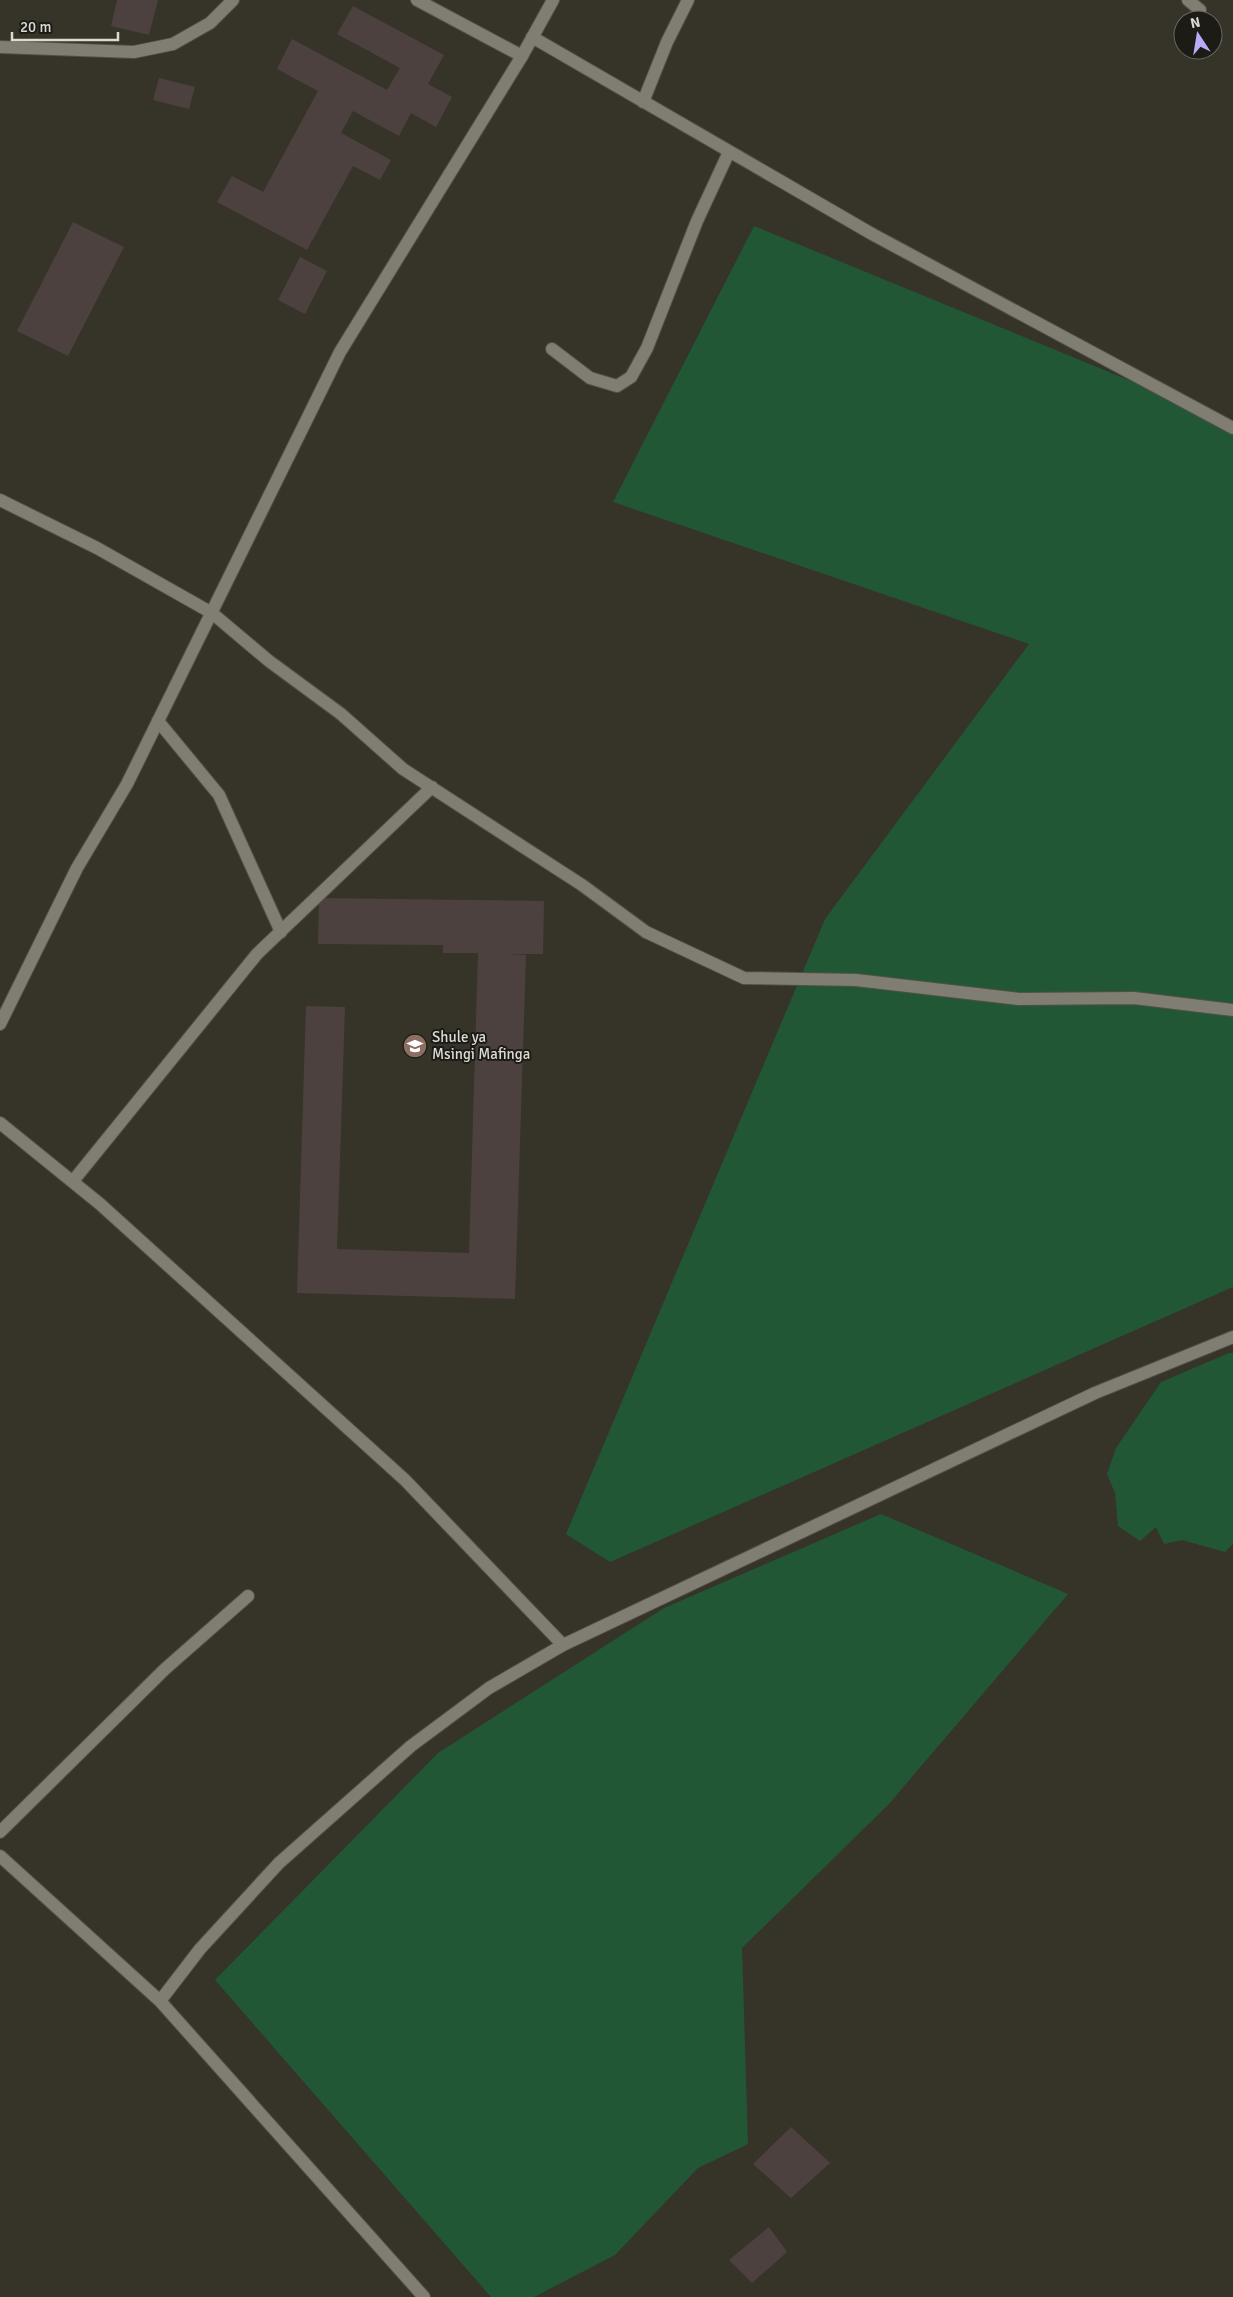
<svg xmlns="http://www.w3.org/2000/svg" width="1233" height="2297" font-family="Signika,sans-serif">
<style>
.green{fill:#225736}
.building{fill:#4d413f}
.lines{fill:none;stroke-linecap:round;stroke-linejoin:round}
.service-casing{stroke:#525048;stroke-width:14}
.minor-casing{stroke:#525048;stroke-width:14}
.service{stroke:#807d72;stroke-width:12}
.minor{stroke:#807d72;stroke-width:12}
.labels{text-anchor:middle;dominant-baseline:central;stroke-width:4;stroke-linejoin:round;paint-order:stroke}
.poi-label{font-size:15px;fill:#dcdad4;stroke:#1c1b16;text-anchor:start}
</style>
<rect width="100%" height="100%" fill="#363329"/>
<path class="green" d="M754 226 1233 423V1287L610 1562 566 1534 825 919 1029 644 613 502Z
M1229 1353H1233V1544L1225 1552 1182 1540 1164 1544 1156 1527 1140 1541 1118 1526 1115 1493 1107 1474 1116 1448 1161 1382Z
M881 1514 1068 1594 888 1805 742 1948 748 2144 698 2168 615 2255 534 2297H491L215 1980 438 1753 664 1608Z"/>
<path class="building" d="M117 0H158L149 35 111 26Z
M353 6 444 55 428 84 452 97 436 127 411 113 399 136 353 111 341 133 391 160 380 180 353 166 307 250 217 202 232 176 263 192 318 91 277 69 292 39 387 90 400 68 337 34Z
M159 78 195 87 189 109 153 100Z
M73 222 124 247 68 356 17 331Z
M300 257 327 271 305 314 278 300Z
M319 898 544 901 543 954H507L526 955 515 1299 297 1293 306 1006 345 1007 337 1249 469 1253 478 953H443V945L318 944Z
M791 2127 830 2163 791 2198 753 2164Z
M769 2227 787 2252 752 2283 729 2260Z"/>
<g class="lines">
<g class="service-casing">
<path id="service" d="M417 0 522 56
M0 47 134 52 173 44 210 23 233 0
M212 613 269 661 341 714 403 769 582 885 646 932 744 978 856 980 1019 999 1134 998 1233 1010
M158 721 219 795 281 932
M73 1181 257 954 432 787"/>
</g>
<g class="minor-casing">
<path id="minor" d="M1188 0 1200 10
M532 37 872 234 1233 428
M643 102 667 42 688 0
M552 349 590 378 617 386 631 377 647 348 697 221 729 152
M0 500 97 548 212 613
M0 1024 77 868 127 784 340 352 522 56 553 0
M0 1123 100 1204 405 1480 563 1645
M0 1832 165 1669 248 1596
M0 1856 160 2001 424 2297
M160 2001 200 1949 279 1863 411 1746 489 1688 563 1645 1095 1393 1233 1337"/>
</g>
<use href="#service" class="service"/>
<use href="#minor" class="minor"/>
</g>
<defs>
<g id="school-disc" transform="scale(1.25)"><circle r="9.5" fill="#8d6e63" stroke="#1c1b16"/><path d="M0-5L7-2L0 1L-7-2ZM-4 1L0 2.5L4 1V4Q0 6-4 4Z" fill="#fff"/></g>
</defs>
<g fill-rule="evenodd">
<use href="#school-disc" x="415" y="1046"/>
</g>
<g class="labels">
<g class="poi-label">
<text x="432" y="1037">Shule ya<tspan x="432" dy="17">Msingi Mafinga</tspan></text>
</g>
</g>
<g transform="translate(1198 35) rotate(348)"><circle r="24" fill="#1c1b16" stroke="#696762"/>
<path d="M0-4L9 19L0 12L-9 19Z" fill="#b9abf7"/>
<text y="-8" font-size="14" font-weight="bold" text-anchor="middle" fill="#dcdad4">N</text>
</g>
<path d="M12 32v8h106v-8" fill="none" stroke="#dcdad4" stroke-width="2.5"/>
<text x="20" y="32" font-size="15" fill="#dcdad4" stroke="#1c1b16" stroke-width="4" paint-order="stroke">20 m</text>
</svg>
